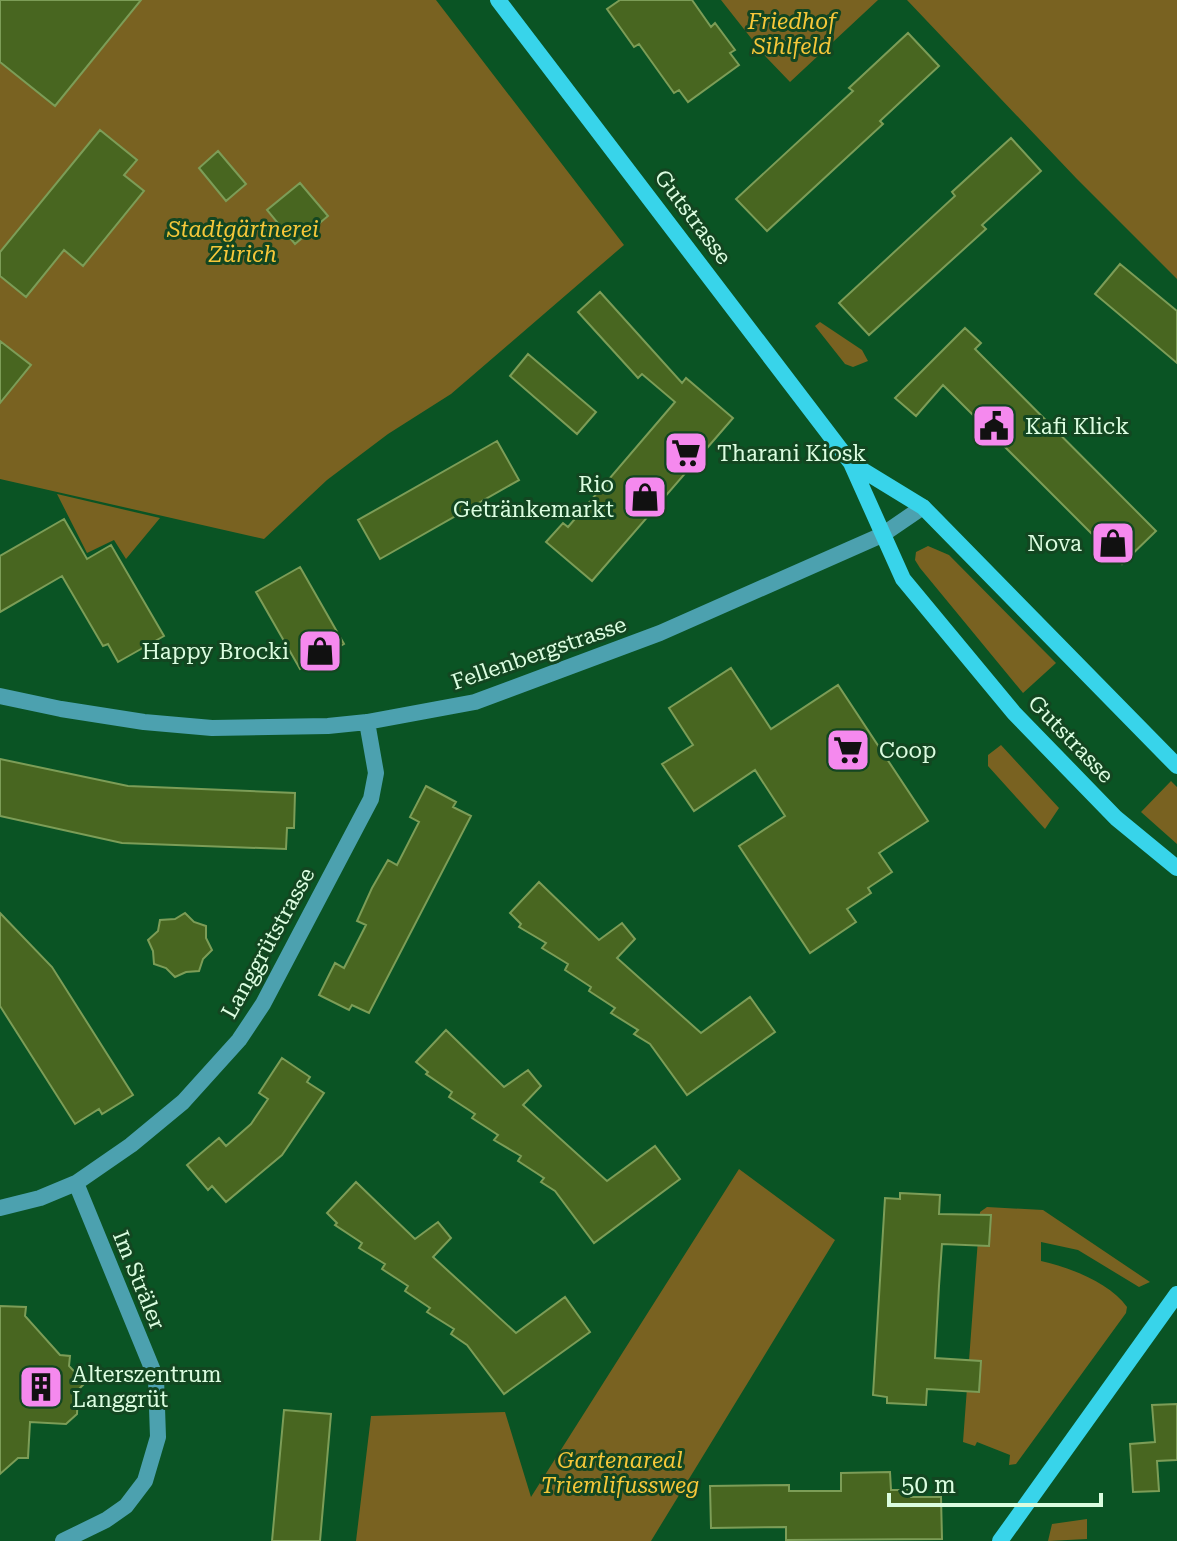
<svg xmlns="http://www.w3.org/2000/svg" width="1177" height="1541" font-family="'Roboto Serif',serif">
<style>
.green{fill:#796221}
.building{fill:#486620;stroke:#7c9d57;stroke-width:2}
.lines{fill:none;stroke-linecap:round;stroke-linejoin:round}
.street{stroke:#4ca1af;stroke-width:16}
.secondary{stroke:#38d4ea;stroke-width:16}
.labels{text-anchor:middle;dominant-baseline:central;stroke-width:6;stroke-linejoin:round;paint-order:stroke}
.park-label{font-size:22px;font-style:italic;fill:#f6c73a;stroke:#134621}
.street-label{font-size:22px;fill:#dbfde0;stroke:#134621}
.poi-label{font-size:22px;fill:#dbfde0;stroke:#134621;text-anchor:start}
</style>
<rect width="100%" height="100%" fill="#0a5424"/>
<path class="green" d="M0 0H436L624 245 451 394 388 434 327 480 264 539 0 479Z
M721 0H878L790 82 766 57Z
M907 0H1177V279L1076 178Z
M820 322 862 350 868 361 853 367 845 364 815 326Z
M57 494 160 518 126 559 114 540 87 553Z
M928 546 949 555 1056 663 1023 693 920 568 915 560 916 552Z
M1001 745 1059 808 1045 829 988 766V755Z
M1171 781 1177 787V844L1141 812Z
M739 1169 835 1240 651 1541H356L371 1416 505 1412 531 1497Z
M987 1207 1043 1210 1150 1282 1139 1287 1078 1250 1041 1242V1261C1069 1267 1110 1283 1127 1307L1126 1313 1016 1464 1009 1465 1010 1455 977 1442 975 1446 963 1442 980 1212Z
M1087 1519V1539L1048 1541 1052 1524Z"/>
<path class="building" d="M0 0H141L55 106 0 62Z
M620 0H692L711 27 715 23 735 50 730 53 739 65 688 102 679 90 674 93 639 44 634 47 607 9Z
M908 33 939 66 880 121 883 124 767 231 736 199 853 91 849 88Z
M100 130 137 160 124 175 144 191 83 266 64 250 26 297 0 276V252Z
M1011 138 1041 171 982 225 986 229 869 335 839 303 955 196 952 192Z
M218 151 246 184 226 201 199 168Z
M300 183 328 216 295 244 267 210Z
M1120 264 1177 311V363L1095 294Z
M600 292 682 383 686 378 733 418 592 581 546 542 563 523 568 527 675 402 642 374 638 378 578 312Z
M965 328 981 343 975 349 1156 531 1122 564 943 385 916 416 895 398Z
M0 341 31 365 0 403Z
M528 354 596 412 577 434 510 376Z
M497 441 519 480 380 559 358 520Z
M64 519 87 559 111 545 164 636 118 662 108 644 103 646 62 576 0 612V556Z
M300 567 344 644 300 669 256 592Z
M731 668 771 729 838 685 928 821 879 853 892 872 868 888 871 893 847 909 856 922 810 953 739 846 785 816 755 770 694 811 662 764 693 745 669 708Z
M0 759 128 786 295 793 294 828H287L286 849 122 843 0 816Z
M426 786 456 802 453 807 471 816 369 1013 352 1005 349 1010 319 995 335 963 344 968 366 925 357 921 372 888 388 860 397 865 419 822 410 817Z
M539 882 599 940 622 923 635 939 617 958 701 1033 750 997 775 1032 687 1095 650 1044 634 1034 638 1030 611 1013 615 1008 589 991 591 987 565 970 568 964 542 948 546 943 519 927 521 924 510 913Z
M0 913 52 967 133 1095 102 1114 99 1109 75 1124 0 1006Z
M185 913 194 922 206 926V938L212 950 203 959 199 971 186 972 175 977 166 968 154 964 153 951 148 940 158 931 160 920 175 919Z
M446 1030 504 1087 528 1070 541 1086 523 1105 607 1181 655 1146 680 1179 594 1243 555 1191 541 1182 544 1178 518 1161 521 1156 494 1140 498 1135 472 1118 475 1114 449 1097 452 1092 426 1074 428 1072 416 1062Z
M282 1058 310 1077 307 1082 324 1093 282 1155 226 1202 212 1186 208 1190 187 1165 219 1138 226 1146 251 1124 268 1099 259 1093Z
M356 1182 415 1239 438 1222 451 1238 433 1257 516 1333 565 1297 590 1332 504 1394 467 1345 451 1334 454 1329 427 1312 430 1308 405 1291 408 1286 382 1269 385 1264 359 1248 362 1243 335 1225 337 1223 327 1213Z
M900 1193 940 1195 939 1214 991 1215 989 1246 942 1244 939 1286 935 1358 981 1361 979 1392 927 1389 926 1405 887 1403V1397L873 1395 885 1198 900 1199Z
M0 1306 26 1307 25 1316 60 1355 70 1356 69 1366 85 1383 78 1390 77 1414 66 1424 30 1422 28 1458H18L0 1474Z
M1177 1404V1460L1157 1461 1159 1491 1133 1492 1130 1444 1155 1442 1152 1405Z
M284 1410 331 1414 320 1541H272Z
M890 1472 891 1490H911V1497H941L942 1539 786 1540V1527L711 1528 710 1486 789 1485V1491H841V1473Z"/>
<g class="lines">
<path class="street" d="M0 696 61 709 144 722 212 728 328 726 367 722 475 702 660 633 882 535 923 507
M0 1208 40 1198 76 1183 131 1145 183 1102 239 1040 263 1004 371 799 376 773 367 722
M63 1541 106 1520 126 1506 145 1481 158 1437 156 1378 76 1183"/>
<path class="secondary" d="M498 0 851 463 903 579 1014 713 1116 818 1177 868
M851 463 923 507 1177 766
M1000 1541 1177 1294"/>
</g>
<defs>
<g id="civic-square" transform="scale(2.3)"><rect x="-9" y="-9" width="18" height="18" rx="4" fill="#f589ee" stroke="#134621"/><path d="M-.6-6.5H3V-4.5H.6V-3L4-1V1h2V6H-6V1h2V-1L-.6-3ZM-1.2 2.5V6h2.4V2.5Z" fill="#111"/></g>
<g id="supermarket-square" transform="scale(2.3)"><rect x="-9" y="-9" width="18" height="18" rx="4" fill="#f589ee" stroke="#134621"/><path d="M-6-5.5h2.5l.6 2H6L4.5 2H-2.5L-4.4-4H-6ZM-1.5 3.2a1.3 1.3 0 1 0 .1 0ZM3 3.2a1.3 1.3 0 1 0 .1 0Z" fill="#111"/></g>
<g id="shop-square" transform="scale(2.3)"><rect x="-9" y="-9" width="18" height="18" rx="4" fill="#f589ee" stroke="#134621"/><path d="M-5-2.5h2.3a2.7 3.5 0 0 1 5.4 0H5L5.5 6h-11ZM-1.5-2.5h3a1.5 2.3 0 0 0-3 0Z" fill="#111"/></g>
<g id="building-square" transform="scale(2.3)"><rect x="-9" y="-9" width="18" height="18" rx="4" fill="#f589ee" stroke="#134621"/><path d="M-4-6H4V6H1V3H-1V6H-4ZM-2.5-4.3h1.7v1.8h-1.7ZM.8-4.3h1.7v1.8H.8ZM-2.5-1h1.7V.8h-1.7ZM.8-1h1.7V.8H.8Z" fill="#111"/></g>
</defs>
<g fill-rule="evenodd">
<use href="#civic-square" x="994" y="426"/>
<use href="#supermarket-square" x="686" y="453"/>
<use href="#shop-square" x="645" y="497"/>
<use href="#shop-square" x="1113" y="543"/>
<use href="#shop-square" x="320" y="651"/>
<use href="#supermarket-square" x="848" y="750"/>
<use href="#building-square" x="41" y="1387"/>
</g>
<g class="labels">
<g class="park-label">
<text x="792" y="21">Friedhof<tspan x="792" dy="25">Sihlfeld</tspan></text>
<text x="243" y="229">Stadtgärtnerei<tspan x="243" dy="25">Zürich</tspan></text>
<text x="620" y="1460">Gartenareal<tspan x="620" dy="25">Triemlifussweg</tspan></text>
</g>
<g class="street-label">
<text transform="translate(693 217) rotate(53)">Gutstrasse</text>
<text transform="translate(539 653) rotate(-19)">Fellenbergstrasse</text>
<text transform="translate(1071 739) rotate(46)">Gutstrasse</text>
<text transform="translate(268 943) rotate(-61)">Langgrütstrasse</text>
<text transform="translate(139 1280) rotate(68)">Im Sträler</text>
</g>
<g class="poi-label">
<text x="1025" y="426">Kafi Klick</text>
<text x="717" y="453">Tharani Kiosk</text>
<text x="614" y="484" text-anchor="end">Rio<tspan x="614" dy="25">Getränkemarkt</tspan></text>
<text x="1082" y="543" text-anchor="end">Nova</text>
<text x="289" y="651" text-anchor="end">Happy Brocki</text>
<text x="879" y="750">Coop</text>
<text x="72" y="1374">Alterszentrum<tspan x="72" dy="25">Langgrüt</tspan></text>
</g>
</g>
<path d="M889 1493v12h212v-12" fill="none" stroke="#dbfde0" stroke-width="4"/>
<text x="901" y="1493" font-size="24" fill="#dbfde0" stroke="#134621" stroke-width="6" paint-order="stroke">50 m</text>
</svg>
